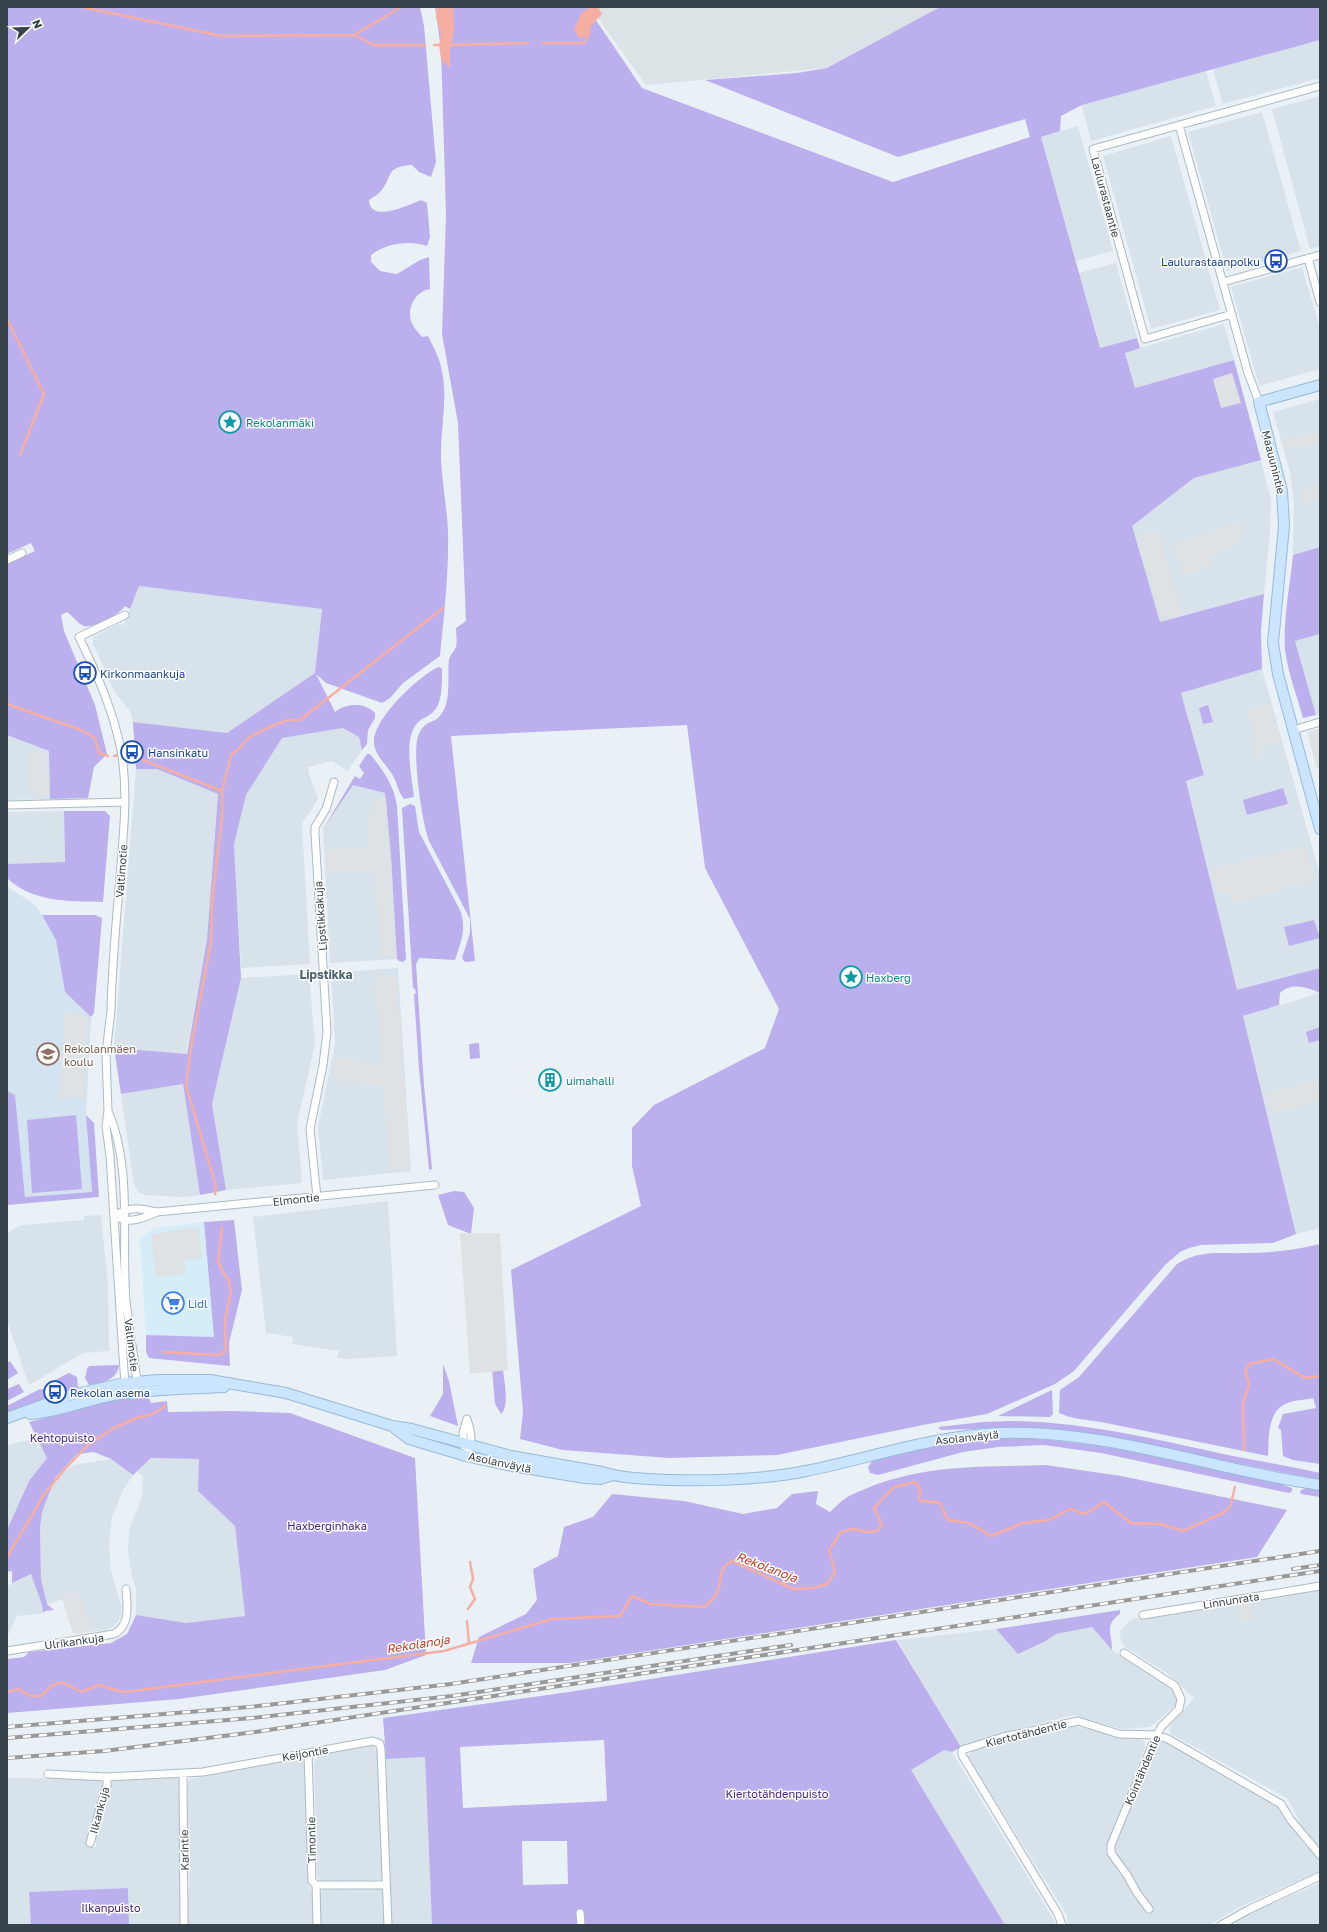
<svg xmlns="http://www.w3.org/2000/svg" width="1327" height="1932" font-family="'Golos Text',sans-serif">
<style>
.residential{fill:#d7e2ea}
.commercial{fill:#d4edf9}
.industrial{fill:#dbe3e6}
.education{fill:#d3e3f0}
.green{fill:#bbafed;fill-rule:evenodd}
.parking{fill:#dee2e4}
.water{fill:#f7aea2}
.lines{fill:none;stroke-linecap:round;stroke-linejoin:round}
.stream{stroke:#f7aea2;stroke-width:2.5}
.street-casing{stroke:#abbac3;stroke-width:9}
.secondary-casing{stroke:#96bada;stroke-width:12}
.street{stroke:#fff;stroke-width:7}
.secondary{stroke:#cbe5ff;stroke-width:10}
.rail-casing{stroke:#999;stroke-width:4}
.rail{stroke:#fff;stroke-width:2.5;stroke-dasharray:8;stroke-linecap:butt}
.labels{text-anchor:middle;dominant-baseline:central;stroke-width:3;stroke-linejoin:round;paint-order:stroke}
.street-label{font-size:11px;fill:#37444b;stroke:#fff}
.transit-label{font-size:11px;fill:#164399;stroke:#fff;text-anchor:start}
.culture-label{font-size:11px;fill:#0d838f;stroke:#fff;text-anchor:start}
.education-label{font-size:11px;fill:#785e54;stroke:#fff;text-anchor:start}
.shop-label{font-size:11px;fill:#366cbe;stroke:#fff;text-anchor:start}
.park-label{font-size:11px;fill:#452383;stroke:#fff}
.neighbourhood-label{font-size:12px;font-weight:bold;fill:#4d646f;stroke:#fff}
.water-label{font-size:12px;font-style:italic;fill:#c23d25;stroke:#fff}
</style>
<rect width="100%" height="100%" fill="#eaf1f6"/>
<path class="residential" d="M1320 40V78L1223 104 1213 69Z
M1206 71 1216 106 1091 141 1082 105Z
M1320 96V246L1310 249 1272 109Z
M1262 112 1301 251 1227 271 1188 132Z
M1078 126 1113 251 1076 261 1041 137Z
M1171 136 1220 310 1151 329 1103 156Z
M1116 263 1137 338 1100 348 1079 273Z
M1302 267 1320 329V369L1259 386 1231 287Z
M1224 324 1234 360 1135 388 1125 352Z
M1320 399V547L1293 555 1294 502 1290 472 1273 412Z
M1261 460 1271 500 1270 532 1264 594 1160 622 1132 526 1194 478Z
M139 586 322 609 315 673 227 733 133 722 131 713 114 691 93 644V637L118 624 124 625Z
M1320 634V714L1316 715 1295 641Z
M1262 669 1320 875V968L1237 991 1186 781 1204 775 1181 693Z
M343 728 359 737 362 750 348 771 332 761 308 767 309 774 318 799 302 824 310 964 241 968 234 844 246 795 282 738Z
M7 735 49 751 50 799 7 800Z
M136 769H157L218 794 207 939 186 1054 114 1048Z
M353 785 385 793 391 856 397 959 330 963 323 829Z
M64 811 65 863 7 864V812Z
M398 968 411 1171 323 1180 318 1127 335 1044 331 973Z
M309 974 315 1044 297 1124 302 1183 226 1190 212 1104 241 978Z
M1320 993V1228L1296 1234 1243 1016Z
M183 1084 200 1195 183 1197 145 1195 138 1192 134 1185 121 1094Z
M388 1201 397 1356 347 1359 337 1358 339 1351 292 1344 293 1337 266 1333 253 1217Z
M101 1215 108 1285 109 1351 83 1353 29 1385 7 1320V1233L21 1225 84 1220V1216Z
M37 1438 47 1458 29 1481 7 1530V1445Z
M151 1458 199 1459 198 1491 235 1526 245 1616 186 1623 136 1615V1590L132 1576 128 1552 129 1530 142 1497 143 1477 137 1471Z
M111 1459 133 1475 122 1492 112 1517 109 1545 111 1570 121 1606V1614L119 1620 114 1626 106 1630 89 1632V1620L78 1595 47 1604 41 1579 40 1528 42 1512 55 1478 73 1465Z
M31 1574 42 1605 43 1613 17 1616 7 1637V1586Z
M1320 1589V1847L1303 1829 1288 1799 1171 1734 1169 1727 1194 1698 1167 1673 1125 1647 1121 1641 1120 1631 1130 1620 1140 1617Z
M1092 1627 1112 1650 1169 1686 1175 1695 1177 1704 1150 1727 1121 1729 1074 1715 990 1736 961 1747 897 1640 996 1629 1019 1654 1046 1641 1056 1634Z
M1074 1726 1143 1740 1145 1747 1134 1776 1142 1778 1159 1741H1166L1279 1806 1302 1842 1320 1859V1871L1240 1907 1211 1924 1212 1925H1067V1915L967 1756 974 1750Z
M372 1745 377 1751 378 1759 384 1880 320 1881 317 1876 314 1762 321 1754Z
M944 1750 952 1752 1054 1920 1055 1925H1005L910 1769Z
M425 1757 432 1925H392L386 1759Z
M297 1759 303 1761 306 1766 308 1885 313 1894 314 1925H188L186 1902 190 1884 187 1784 190 1779Z
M171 1777 179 1779 183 1882 180 1893 181 1925H129L128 1888 29 1892 31 1925H7V1778L101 1779 103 1783 89 1839 90 1847H96L95 1838 112 1779Z
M1320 1883V1925H1237L1236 1922 1242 1917Z
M384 1888 385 1925H321L320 1895 324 1890Z"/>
<path class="commercial" d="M204 1222 214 1337 146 1335 140 1239 146 1233 156 1228Z"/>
<path class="industrial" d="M590 7H940L827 68 646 85Z"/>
<path class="education" d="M7 886 36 906 47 923 56 940 65 992 91 1017 86 1115 92 1192 25 1197 15 1095 7 1091Z"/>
<path class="green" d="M7 7H420L424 26 436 162 431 177 419 172 412 165C383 167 394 177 380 192 377 195 372 198 369 200 370 224 408 205 421 200L427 203 430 237 427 246C410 240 386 243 371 255V262L380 271 397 274 420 260 429 257 430 289C416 291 407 307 411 321 413 327 418 332 422 337L428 336C433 346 439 357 441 367 449 397 440 428 441 459 442 483 447 507 448 531 449 573 444 615 440 656L403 683 390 698 382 703 326 683 316 674 335 712C346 703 365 702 375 713V718L368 730 367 744 362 750 359 737 343 728 282 738 246 795 234 844 241 978 212 1104 226 1190 200 1195 183 1084 121 1094 114 1048 187 1054 207 939 218 794 157 769H136L133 722 227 733 315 673 322 609 139 586 130 609 125 606C120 614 93 629 84 626 78 624 72 615 67 612L61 615 64 631 95 705 107 754 94 767 88 798 50 799 49 751 7 735V564L35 551 31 543 7 554Z
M435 7H587L642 88 893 182 1030 137 1025 119 898 157 705 80 797 73 827 68 940 7H1320V40L1082 105 1061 116 1060 131 1041 137 1100 348 1137 338 1140 348 1125 353 1135 388 1234 360 1261 460 1194 478 1132 526 1160 622 1264 594 1261 630 1262 669 1181 693 1204 775 1186 781 1237 990 1320 968V993C1307 987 1292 982 1280 993L1279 1005 1243 1016 1296 1234 1273 1243 1201 1245 1189 1248 1180 1252 1165 1265 1074 1371 1055 1384 987 1414 928 1424 777 1455 669 1458 563 1450 520 1439 523 1412 511 1270 641 1206 632 1166V1128L654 1105 765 1048 779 1009 705 868 687 725 451 736 475 961 465 962 462 958 470 933V919L429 841C422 823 412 754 418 736 424 720 433 724 440 716 452 702 447 677 449 659 450 655 453 653 455 649 458 644 456 634 456 628L466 621 458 423 442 334 446 214 441 49Z
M1320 547V634L1295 641 1316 715 1303 718C1297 696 1288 673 1285 650 1283 620 1290 585 1293 555Z
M439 667 442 669C442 682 443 705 432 713 426 718 419 719 415 726 404 743 412 778 414 797L404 799C398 792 397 782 392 774 386 764 375 756 374 743 372 720 419 675 439 667Z
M1208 705 1213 722 1203 724 1199 708Z
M367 754H370C383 770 394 785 397 806L406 959 403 962 399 961 397 959 391 856 385 793 353 785 323 829 355 776 360 779 364 773 359 766Z
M1283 788 1288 804 1247 815 1243 800Z
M410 804 415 806 419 832 460 910C467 928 461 942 455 960L419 958 416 964 424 1085 432 1169 429 1170 419 1069 414 994 416 993 415 989 413 988 402 808Z
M64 811H105L110 816 103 902C69 901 34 903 7 878V864L65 862Z
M42 915H95L102 918 94 1013 91 1017 65 992 56 940Z
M1314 920 1320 938 1289 946 1284 927Z
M1320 1027V1040L1309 1043 1306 1032Z
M479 1043 480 1058 470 1059 469 1044Z
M7 1091 15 1095 25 1197 92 1192 86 1115 94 1123 99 1197 7 1205Z
M76 1115 82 1189 32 1193 27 1120Z
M454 1191 464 1192 474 1208 471 1234 448 1225 438 1195Z
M234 1220 242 1290 229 1343 230 1366 149 1358 146 1352V1335L214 1337 204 1222Z
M1320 1244V1464L1293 1460 1283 1456 1281 1430 1278 1428 1283 1414 1316 1408 1313 1398C1305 1400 1293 1400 1285 1404 1267 1413 1269 1439 1268 1456L1101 1422C1087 1420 1072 1419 1059 1413L1060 1390 1079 1377 1177 1264C1201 1249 1220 1254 1246 1253 1270 1253 1297 1250 1320 1244Z
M10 1361 18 1373 7 1380V1363Z
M443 1364 449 1381 458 1426 430 1416 443 1394Z
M119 1365C117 1380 103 1383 89 1385L85 1378 87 1369 89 1366Z
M492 1369H503C504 1382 510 1405 501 1414L495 1404Z
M69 1373 77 1377 78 1388 65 1391 63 1384 52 1388 49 1383Z
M19 1384 24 1392 7 1401V1389Z
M40 1389 46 1390 48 1397 7 1412V1406Z
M1052 1390 1053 1414 1050 1417 998 1416Z
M148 1394 151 1403 167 1401 168 1412 231 1411 290 1413 415 1458 426 1655 385 1670 179 1699 7 1713V1659L24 1657 29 1652 111 1643 127 1634 136 1615 186 1623 245 1616 235 1526 198 1491 199 1459 151 1458 133 1475 111 1459 94 1452 77 1454 55 1478 42 1512 40 1528 41 1579 47 1604 54 1610 45 1611 43 1613 42 1605 31 1574 12 1583V1571L7 1572V1530L29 1481 47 1458 29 1422 115 1400Z
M1010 1421C1086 1422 1153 1439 1228 1455 1258 1461 1289 1466 1320 1473V1480L1094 1434 1043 1429 1003 1428 941 1430 938 1427 983 1422Z
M1021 1438C1108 1442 1194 1465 1278 1483L1292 1488V1491L1289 1493 1101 1453 1044 1445 998 1447 963 1452 878 1475 870 1473 868 1467 873 1460 910 1450 972 1440Z
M1046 1465 1121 1476 1287 1510 1257 1557 570 1663H471L479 1637 526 1614 537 1600 533 1569 558 1556 564 1527 593 1517 612 1494 684 1501 743 1514 777 1508 792 1494 818 1491 816 1504 830 1512C835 1507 840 1502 846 1498 851 1494 859 1492 865 1489 922 1464 985 1467 1046 1465Z
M1306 1488 1320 1490V1497L1301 1494 1300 1491Z
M1120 1610V1614C1104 1625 1112 1633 1112 1650L1092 1627 1056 1634 1046 1641 1018 1654 996 1629Z
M896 1640 961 1747 952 1752 944 1750 911 1770 1005 1925H432L425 1757 386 1759 383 1718 569 1692ZM604 1740 607 1801 463 1808 460 1747ZM522 1841H567L568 1884 523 1885Z
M128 1888 129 1925H31L29 1892Z"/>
<path class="parking" d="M1232 373 1241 403 1221 408 1213 379Z
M1318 431 1320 454 1316 442 1285 451 1282 441Z
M1320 485V500L1303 504 1299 490Z
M1239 522 1243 535 1232 548 1209 556 1212 566 1184 576 1173 544Z
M1158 530 1182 614 1161 620 1137 536Z
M1270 703 1281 742 1261 747 1263 757 1254 759 1252 750 1257 748 1246 709Z
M1320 728V768L1317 769 1307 732Z
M28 751 47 755 49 796 37 797 36 792H28Z
M386 798 396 956H381L375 871 327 873 326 850 368 848 367 820 374 800Z
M1305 846 1315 880 1234 903 1228 893 1216 892 1211 871 1228 865Z
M396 976 410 1169 389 1170 383 1085H369L332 1079 337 1057 368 1063H382L375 978Z
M65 1012 88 1017 83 1098H59Z
M1320 1079V1100L1271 1114 1265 1094Z
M199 1227 202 1259 185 1260 186 1274 155 1277 151 1234Z
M460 1233H500L508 1370 470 1374Z
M78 1592 89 1620V1632L73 1634 61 1595Z
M1250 1602 1253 1620 1242 1622 1239 1604Z"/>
<path class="water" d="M436 7H453L454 30 450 50V68L441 59 439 45 441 36 436 17Z
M590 7H598L602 14 590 27V33L588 36 579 38 574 30 581 14Z"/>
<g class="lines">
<path class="stream" d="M82 7 222 36 354 35 401 7
M354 35 374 45H425
M543 43H584L588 36
M434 45H441
M448 45 528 43
M7 319 44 394 20 455
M7 704 81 730 95 738 99 753 108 756
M114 756 118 755
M133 756 222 791V816L212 902 211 942 191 1047 186 1086 216 1186 215 1194
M222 791 231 755 240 748 248 738 267 728 288 720H300L443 608
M163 1352 221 1355 226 1350 225 1319 231 1292 228 1279 222 1271 218 1261 222 1227
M1244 1450 1243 1403 1249 1384 1245 1372 1249 1364 1273 1359 1305 1378 1320 1376
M7 1557 45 1493 64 1470 88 1445 112 1429 136 1418 153 1414 165 1406
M468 1609 475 1599 470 1587 473 1579 470 1562
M467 1621 469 1643
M7 1692 18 1689 31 1696H41L51 1686 62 1682 82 1692 98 1685 124 1692 444 1651 552 1619 620 1616 632 1596 651 1604 704 1607C708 1603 716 1598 717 1593 722 1581 718 1567 732 1561L794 1589 812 1588 827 1584 835 1572 829 1550 841 1532 853 1529 868 1532 877 1531 882 1525 874 1508 894 1487 915 1482 920 1489 919 1500 940 1503 948 1520 969 1523 991 1536 1023 1523 1049 1520 1070 1509 1085 1514 1104 1502 1131 1523 1161 1524 1183 1531 1223 1513 1230 1507 1235 1487"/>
<g class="street-casing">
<path id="street" d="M1179 125 1248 373 1259 402
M1308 258 1320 302
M1223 282 1320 255
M1232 314 1145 339 1093 149 1320 86
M7 560 22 553
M125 615 79 637C97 674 113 710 121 750 128 789 124 827 121 865 117 913 112 962 111 1010L106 1054 108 1111 106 1126 110 1156 123 1356 125 1383 127 1385
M1293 730 1320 722
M7 805 125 802
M108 1111C133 1167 121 1241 126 1301 129 1328 134 1355 137 1382L136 1386
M317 1197 310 1129 323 1065 327 1032 315 834V827L326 809 334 782
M114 1216C130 1206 139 1208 157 1212L435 1185
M121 1219C132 1223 146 1217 157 1212
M464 1446 463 1433 467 1419
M466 1456C473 1440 472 1435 467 1419
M1143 1615 1320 1586
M7 1651 114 1634C131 1625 127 1605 126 1589
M1124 1653 1175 1686 1181 1699 1179 1709 1161 1727 1153 1743 1111 1845V1853L1127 1875 1137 1893 1149 1909
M308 1753 312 1881 316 1885 317 1925
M48 1774 107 1777 203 1772 373 1741 380 1744 381 1750 388 1925
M183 1774 184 1925
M90 1843 107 1785V1777
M316 1885H386
M580 1913 581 1925
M1062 1925 1058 1914 962 1755V1750L1003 1737 1078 1721 1119 1734 1157 1735 1168 1739 1281 1804 1290 1819 1320 1855
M1221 1925 1248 1910 1320 1876"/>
</g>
<g class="secondary-casing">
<path id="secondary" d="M1320 385 1259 402 1282 491 1284 526 1273 643 1278 674 1320 829
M30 1414C59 1412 86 1400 114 1395 150 1389 187 1389 224 1387
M7 1418 71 1395 125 1383 157 1380H210L286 1393 392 1426 412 1429 511 1456 602 1472C624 1479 648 1479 671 1480 715 1481 762 1480 806 1471 871 1458 932 1436 999 1433 1108 1429 1213 1470 1320 1485
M393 1427 409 1439 466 1456 512 1466 585 1478 600 1479 613 1475"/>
</g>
<use href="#street" class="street"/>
<use href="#secondary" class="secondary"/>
<g class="rail-casing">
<path id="rail" d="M1293 1569 1320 1565
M7 1727 249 1707 451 1684 1320 1551
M7 1738 252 1718 452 1696 791 1645
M7 1758 104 1751 255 1732 1320 1571"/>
</g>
<use href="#rail" class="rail"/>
</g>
<defs>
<g id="bus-ring" transform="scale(1.15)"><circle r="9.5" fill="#fff" stroke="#1a4fb4" stroke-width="1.5"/><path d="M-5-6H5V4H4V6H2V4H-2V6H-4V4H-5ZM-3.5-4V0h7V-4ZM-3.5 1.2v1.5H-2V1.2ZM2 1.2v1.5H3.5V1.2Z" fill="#1a4fb4"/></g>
<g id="sight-ring" transform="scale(1.15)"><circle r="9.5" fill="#fff" stroke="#0f9aa8" stroke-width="1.5"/><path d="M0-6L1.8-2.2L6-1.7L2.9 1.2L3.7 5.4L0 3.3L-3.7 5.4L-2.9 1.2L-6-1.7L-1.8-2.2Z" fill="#0f9aa8"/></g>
<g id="school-ring" transform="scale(1.15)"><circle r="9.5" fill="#fff" stroke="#8d6e63" stroke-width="1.5"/><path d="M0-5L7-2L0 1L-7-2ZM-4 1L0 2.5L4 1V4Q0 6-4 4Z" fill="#8d6e63"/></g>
<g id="building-ring" transform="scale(1.15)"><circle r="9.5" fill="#fff" stroke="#0f9aa8" stroke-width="1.5"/><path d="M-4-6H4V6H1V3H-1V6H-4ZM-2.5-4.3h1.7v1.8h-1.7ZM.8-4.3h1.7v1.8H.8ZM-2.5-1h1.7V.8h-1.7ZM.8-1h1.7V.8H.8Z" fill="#0f9aa8"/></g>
<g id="supermarket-ring" transform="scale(1.15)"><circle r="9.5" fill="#fff" stroke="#3f7fe0" stroke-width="1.5"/><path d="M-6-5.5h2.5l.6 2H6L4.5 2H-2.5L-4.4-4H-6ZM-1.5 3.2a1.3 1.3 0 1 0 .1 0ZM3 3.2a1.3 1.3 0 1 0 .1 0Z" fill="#3f7fe0"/></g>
</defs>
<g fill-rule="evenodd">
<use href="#bus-ring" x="1276" y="261"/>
<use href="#sight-ring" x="230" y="422"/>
<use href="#bus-ring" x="85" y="673"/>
<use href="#bus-ring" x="132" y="752"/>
<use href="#sight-ring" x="851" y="977"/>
<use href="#school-ring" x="48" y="1054"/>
<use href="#building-ring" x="550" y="1080"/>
<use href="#supermarket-ring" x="173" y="1303"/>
<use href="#bus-ring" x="55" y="1392"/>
</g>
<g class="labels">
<g class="street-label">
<text transform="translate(1106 197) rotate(75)">Laulurastaantie</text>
<text transform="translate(1274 462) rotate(76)">Maauunintie</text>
<text transform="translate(121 871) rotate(-86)">Valtimotie</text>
<text transform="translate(320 916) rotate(-94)">Lipstikkakuja</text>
<text transform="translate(296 1199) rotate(-6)">Elmontie</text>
<text transform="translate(132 1345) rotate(83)">Valtimotie</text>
<text transform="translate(967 1437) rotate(-6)">Asolanväylä</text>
<text transform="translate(500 1462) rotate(12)">Asolanväylä</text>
<text transform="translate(1231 1600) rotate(-9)">Linnunrata</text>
<text transform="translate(74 1641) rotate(-8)">Ulrikankuja</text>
<text transform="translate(1026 1733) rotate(-14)">Kiertotähdentie</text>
<text transform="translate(305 1753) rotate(-10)">Keijontie</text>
<text transform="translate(1142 1770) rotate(-67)">Kointähdentie</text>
<text transform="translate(99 1810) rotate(-75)">Ilkankuja</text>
<text transform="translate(311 1840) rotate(-91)">Timontie</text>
<text transform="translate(184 1850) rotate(-91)">Karintie</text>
</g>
<g class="transit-label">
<text x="1260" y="261" text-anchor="end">Laulurastaanpolku</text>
<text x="100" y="673">Kirkonmaankuja</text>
<text x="148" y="752">Hansinkatu</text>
<text x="70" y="1392">Rekolan asema</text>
</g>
<g class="culture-label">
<text x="246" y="422">Rekolanmäki</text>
<text x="866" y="977">Haxberg</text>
<text x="566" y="1080">uimahalli</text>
</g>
<g class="education-label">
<text x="64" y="1048">Rekolanmäen<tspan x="64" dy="13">koulu</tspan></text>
</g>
<g class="shop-label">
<text x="188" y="1303">Lidl</text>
</g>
<g class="park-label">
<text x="62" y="1437">Kehtopuisto</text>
<text x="327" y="1525">Haxberginhaka</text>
<text x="777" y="1793">Kiertotähdenpuisto</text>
<text x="111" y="1907">Ilkanpuisto</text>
</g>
<g class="neighbourhood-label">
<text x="326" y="974">Lipstikka</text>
</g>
<g class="water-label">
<text transform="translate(767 1567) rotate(21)">Rekolanoja</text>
<text transform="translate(418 1644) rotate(-9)">Rekolanoja</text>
</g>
</g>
<rect width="1327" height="1932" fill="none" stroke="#37444b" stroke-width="16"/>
<g transform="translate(28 28) rotate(67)" stroke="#ffffff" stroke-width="3" paint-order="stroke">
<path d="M0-3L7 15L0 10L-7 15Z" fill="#37444b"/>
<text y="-6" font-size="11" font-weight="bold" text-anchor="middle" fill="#37444b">N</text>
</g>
</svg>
